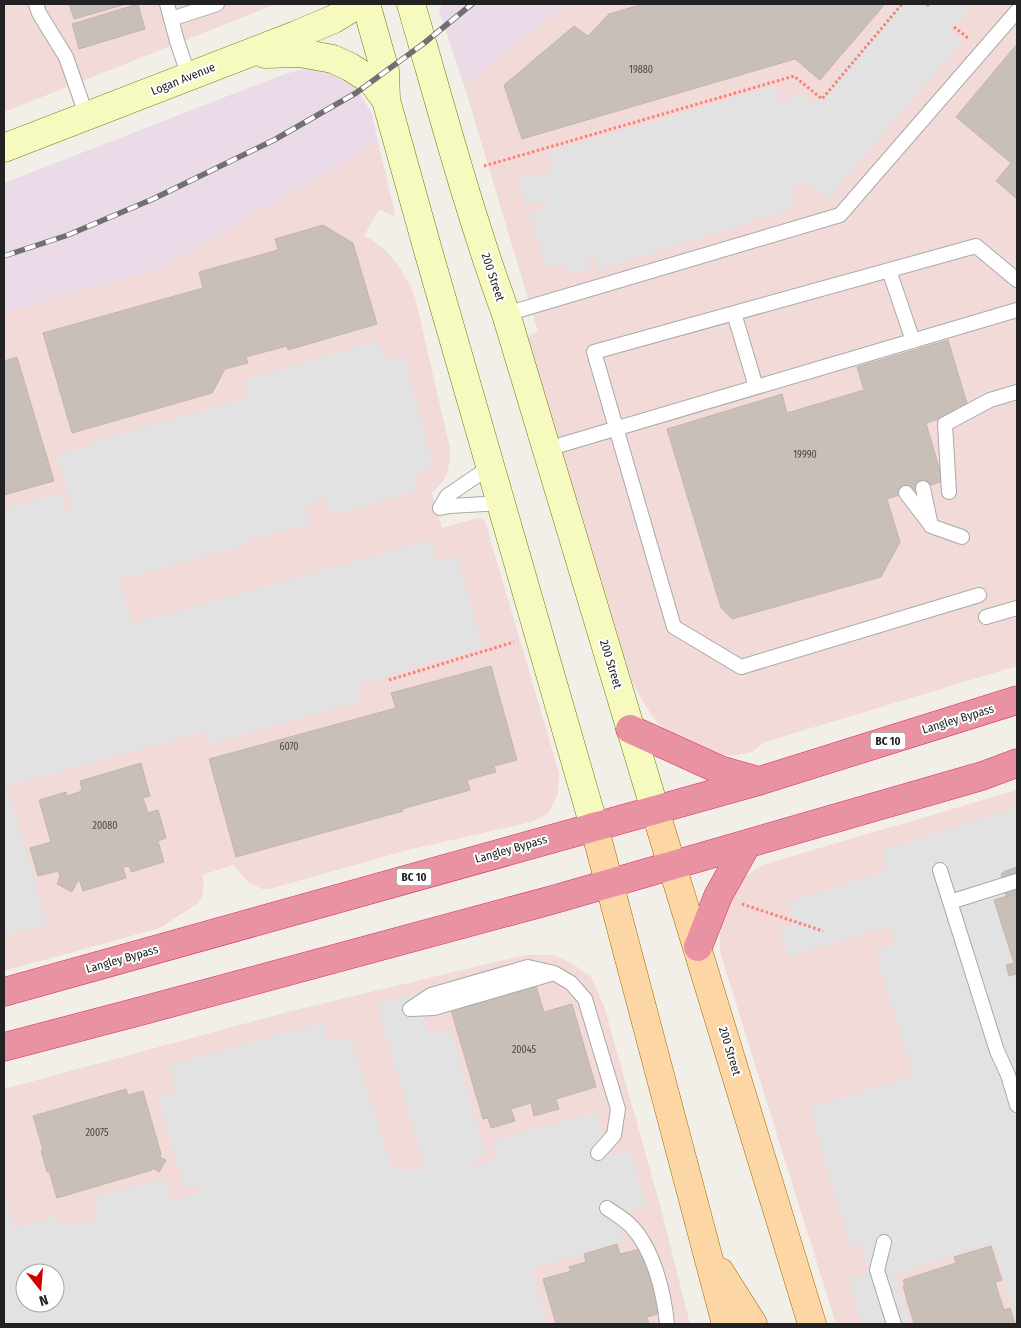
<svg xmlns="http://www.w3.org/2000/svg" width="1021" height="1328" font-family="'Fira Sans Condensed',sans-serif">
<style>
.commercial{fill:#f2dad9;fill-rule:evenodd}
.industrial{fill:#ebdbe8}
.parking{fill:#e2e2e2;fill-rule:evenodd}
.building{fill:#c7bfb8;stroke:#c4b6ab}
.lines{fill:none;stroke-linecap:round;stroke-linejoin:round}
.lane-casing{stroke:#a9a9a9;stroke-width:16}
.secondary-casing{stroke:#707d05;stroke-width:29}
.primary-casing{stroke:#a06b00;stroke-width:29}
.highway-casing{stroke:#dc2a67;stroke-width:29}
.path{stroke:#fa8072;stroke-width:3;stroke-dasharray:2.5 2.5;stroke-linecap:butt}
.lane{stroke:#fff;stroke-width:14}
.secondary{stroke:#f7fabf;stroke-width:28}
.primary{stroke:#fcd6a4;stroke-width:28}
.highway{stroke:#e892a2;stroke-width:28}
.rail-casing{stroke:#707070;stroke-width:5.5}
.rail{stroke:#fff;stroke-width:4;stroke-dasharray:11;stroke-linecap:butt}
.labels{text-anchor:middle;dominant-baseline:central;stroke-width:4;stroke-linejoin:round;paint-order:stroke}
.number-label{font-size:10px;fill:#4b4948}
.shield{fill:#fff;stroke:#646464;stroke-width:1}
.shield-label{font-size:11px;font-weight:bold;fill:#222}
.street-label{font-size:12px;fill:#222;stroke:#fff}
</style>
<rect width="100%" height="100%" fill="#f2efe9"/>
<path class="commercial" d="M4 4H276L4 112Z
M567 4H1017V666L765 742 752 752 737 755 722 756 669 733 656 721 644 703 626 672 527 336 538 332 464 85Z
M378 142 395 213 393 216 379 209 364 236 371 239 384 249 396 262 410 285 415 297 450 448V460L447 473 443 481 432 493 442 528 477 518H482L485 521 559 773 558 794 549 812 541 818 531 822 408 850 269 889H262L249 883 233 865 202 875 204 883 202 897 198 903 160 928 4 971V313L161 268Z
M1017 790V1324H836L720 952V920L740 879 765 864Z
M525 955H553L572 963 592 978 605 1009 660 1205 690 1324H4V1089L287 1012ZM25 1273H55V1303H25Z"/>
<path class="industrial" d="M442 4H567L464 85 439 11Z
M317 68 333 71 355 85 372 114 378 142 161 268 4 313V183L282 75 303 69Z"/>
<path class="parking" d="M898 4H973L951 31 962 41 827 199 808 183 801 182 793 186 791 193 796 207 599 270 595 255 592 253 589 254 588 258 591 267 570 274 567 268 563 264 546 269 529 213 547 208 548 204 544 201 526 206 518 179 551 171 552 166 547 152 775 86 779 104 783 105 796 92 814 105Z
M378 340 384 361 404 355 433 467 414 474 418 490 332 516 327 498 306 504 311 523 247 541 248 544 119 580 132 624 431 540 437 561 457 556 483 648 358 685 361 701 210 744 206 731 7 786 47 924 4 936V509L61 493 66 511 70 510 71 506 57 455 87 447 96 441 248 398 243 381Z
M1017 807V1324L993 1243 895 1274 910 1324H862L849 1279 867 1273 868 1267 862 1244 851 1247 809 1108 914 1076 875 952 895 944 889 926 788 957 780 929 794 924 787 903 888 870 881 851Z
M417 993 429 1035 450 1029 486 1155 468 1162 472 1166 497 1159 492 1141 596 1112 601 1128 613 1156 630 1152 646 1205 629 1210 618 1224 623 1242 532 1268 547 1324H4V1191L15 1229 54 1216 56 1221 66 1225 99 1220 95 1197 164 1178 171 1200 199 1193 202 1185 184 1188 158 1097 176 1092 170 1065 324 1022 326 1041 350 1037 392 1169H425L377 1004ZM25 1273H55V1303H25Z"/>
<path class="building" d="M69 4H126L74 19Z
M138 4 145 29 79 49 72 24Z
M643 4H885L820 80 795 59 522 139 504 85 574 26 588 36 609 14Z
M1017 44V199L996 181 1011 163 956 117Z
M323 225 353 243 377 324 288 350 287 346 246 357 248 363 225 369 212 393 72 433 43 333 203 288 199 272 278 250 275 239Z
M948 340 969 410 926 423 943 481 887 499 900 542 881 577 732 619 721 608 667 429 782 394 787 413 864 390 857 367Z
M17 357 54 481 4 495V361Z
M491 666 517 760 494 766 496 772 467 780 470 790 402 809 403 811 236 857 209 759 396 708 391 693Z
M141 763 150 796 143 798 148 813 158 810 166 838 158 841 164 862 131 872 129 866 123 867 126 878 83 891 79 879 72 892 57 884 60 877 58 871 38 876 30 848 51 842 39 800 66 792 67 796 82 791 80 781Z
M1016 867 1017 868V893L1006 897 1001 874 1003 872Z
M1017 893V974L1009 976 1006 965 1014 963 994 900Z
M486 980 492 999 536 986 544 1012 572 1004 596 1087 556 1099 559 1109 534 1116 531 1103 511 1109 515 1121 491 1128 488 1118 483 1119 451 1010Z
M126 1089 128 1095 143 1091 161 1154 160 1157 166 1160 159 1172 153 1168 152 1170 57 1198 49 1171 47 1172 41 1151 43 1150 33 1116Z
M617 1244 620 1254 644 1248 660 1304 656 1305 658 1314 647 1317 649 1324H556L543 1279 571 1271 569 1267 586 1262 584 1254Z
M991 1246 1002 1280 995 1282 1004 1310 1010 1308 1015 1324H914L903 1286H905L903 1280 956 1263 954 1257Z"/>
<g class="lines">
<g class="lane-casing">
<path id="lane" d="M36 4 39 13 66 57 87 117
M167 4 177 41 189 77
M171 19 217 4
M889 270 913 341
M734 313 756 387
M506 314 840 215 1017 11
M547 449 1017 310
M923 488 931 526 962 537
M949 492 945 424 990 400 1017 392
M906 493 929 523
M440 508 447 496 491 466
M440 508 450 506 502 503
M979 595 741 667 674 627 594 352 976 246 1017 280
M986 617 1017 608
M940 870 997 1051 1008 1075 1017 1105
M950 902 1017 881
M410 1009 431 995 528 967 554 973 571 983 585 999 618 1109 614 1135 598 1153
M410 1009 434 1008 551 974
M607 1208C615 1214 625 1219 632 1227 654 1251 664 1293 667 1324
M884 1242 877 1270 894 1324"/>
</g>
<g class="secondary-casing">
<path id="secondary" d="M366 4 385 71 386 100 429 254 594 826
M411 4C441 107 469 213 506 314L655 810
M265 54 300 53 333 59 350 67 372 81 386 100
M4 148 296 35 334 19 358 4"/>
</g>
<g class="primary-casing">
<path id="primary" d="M655 810 812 1324
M594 826 726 1324
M720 1272 753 1324"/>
</g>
<g class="highway-casing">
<path id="highway" d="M630 729 720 770 759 781
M698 947 718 896 747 844
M4 992 759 781 1017 700
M4 1047 141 1011 552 900 982 776 1017 763"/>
</g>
<path class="path" d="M927 4 931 7
M954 27 968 38
M484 166 794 76 822 99 902 4
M389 680 514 642
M742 904 823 931"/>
<use href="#lane" class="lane"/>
<use href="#secondary" class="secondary"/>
<use href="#primary" class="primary"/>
<use href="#highway" class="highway"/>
<g class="rail-casing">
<path id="rail" d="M4 256 68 235 153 199 274 140 356 93 423 44 472 4"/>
</g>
<use href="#rail" class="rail"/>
</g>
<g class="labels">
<g class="number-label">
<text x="641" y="70">19880</text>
<text x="805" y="455">19990</text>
<text x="289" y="747">6070</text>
<text x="105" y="826">20080</text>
<text x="524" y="1050">20045</text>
<text x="97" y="1133">20075</text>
</g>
<g class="shield">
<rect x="870.5" y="732.5" width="35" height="17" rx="4"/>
<rect x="396.5" y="868.5" width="35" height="17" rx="4"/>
</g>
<g class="shield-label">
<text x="888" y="741">BC 10</text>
<text x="414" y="877">BC 10</text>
</g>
<g class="street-label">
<text transform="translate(183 79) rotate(-22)">Logan Avenue</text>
<text transform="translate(493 277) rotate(72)">200 Street</text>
<text transform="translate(611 664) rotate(73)">200 Street</text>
<text transform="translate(958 719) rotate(-17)">Langley Bypass</text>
<text transform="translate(511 849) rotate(-16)">Langley Bypass</text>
<text transform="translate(122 959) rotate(-16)">Langley Bypass</text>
<text transform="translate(730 1051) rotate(73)">200 Street</text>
</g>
</g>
<rect width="1021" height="1328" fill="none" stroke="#222222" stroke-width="10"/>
<g transform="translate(40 1288) rotate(163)"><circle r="24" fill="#ffffff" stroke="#a7a7a7"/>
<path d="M0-4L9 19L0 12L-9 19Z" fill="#d40000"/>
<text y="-8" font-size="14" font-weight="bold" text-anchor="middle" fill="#222222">N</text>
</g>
</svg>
